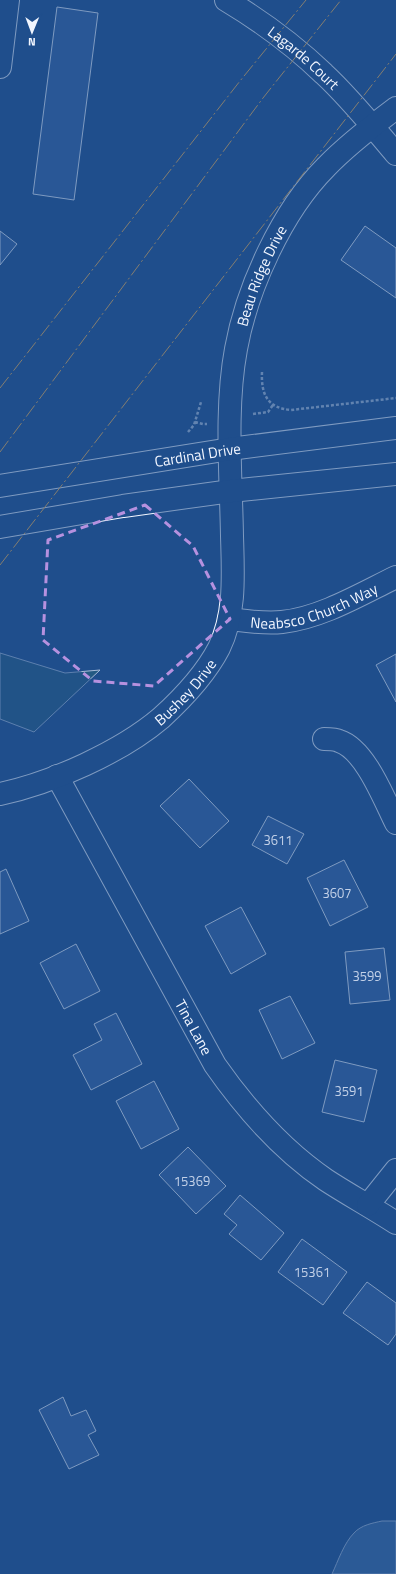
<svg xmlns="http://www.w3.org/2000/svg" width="396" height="1574" font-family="'Titillium Web',sans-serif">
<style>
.green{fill:#245a82;stroke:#a8bbd7}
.water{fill:#3b69a3;stroke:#a8bbd7}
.building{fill:#3563a3;stroke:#f2f6ff}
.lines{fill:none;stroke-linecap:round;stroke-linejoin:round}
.minor-casing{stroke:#f2f6ff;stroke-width:24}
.major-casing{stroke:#f2f6ff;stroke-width:24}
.path{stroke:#b3c4dc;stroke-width:2.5;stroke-dasharray:3 2;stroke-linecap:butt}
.minor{stroke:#1f4e8c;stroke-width:22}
.major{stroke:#1f4e8c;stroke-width:22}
.power{stroke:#ffb74d;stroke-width:1;stroke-dasharray:14 3 2 3;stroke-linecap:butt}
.marked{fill:none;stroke:#b691df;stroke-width:3;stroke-dasharray:8 5;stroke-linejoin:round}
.labels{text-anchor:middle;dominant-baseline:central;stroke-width:3;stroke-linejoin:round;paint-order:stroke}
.number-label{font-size:13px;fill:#c3d1e8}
.street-label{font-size:15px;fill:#f2f6ff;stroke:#1f4e8c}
</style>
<rect width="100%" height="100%" fill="#1f4e8c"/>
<path class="green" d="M0 653 65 673 100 670 34 732 0 719Z"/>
<path class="water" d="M382 1521H396V1574H332C338 1561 344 1543 354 1533 361 1525 373 1523 382 1521Z"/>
<path class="building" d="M57 7 98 13 74 200 33 194Z
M365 226 396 248V298L341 260Z
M0 231 17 244 0 265Z
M396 654V702L376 665Z
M189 779 229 821 200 848 160 806Z
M268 816 304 834 287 864 252 845Z
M344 860 368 907 330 926 307 878Z
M6 869 29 921 0 934V872Z
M241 907 266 954 231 974 205 926Z
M76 944 100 991 64 1009 40 963Z
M384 948 390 1000 350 1004 345 952Z
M290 996 315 1043 282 1059 259 1010Z
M116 1013 142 1064 91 1090 73 1055 102 1040 94 1024Z
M335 1060 377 1070 364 1122 322 1112Z
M154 1081 179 1129 141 1149 116 1101Z
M188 1147 226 1186 196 1214 159 1175Z
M240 1195 284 1233 261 1260 229 1234 237 1225 224 1214Z
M302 1239 347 1272 323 1305 278 1272Z
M367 1282 396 1303V1334L388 1345 343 1313Z
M63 1397 71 1416 86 1410 96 1431 88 1435 99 1455 69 1469 39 1410Z"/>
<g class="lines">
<g class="minor-casing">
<g id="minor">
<path id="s1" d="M226 0C261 21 295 46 324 74 350 98 373 127 396 154"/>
<path d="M0 67 8 0"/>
<path id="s2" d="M229 619C246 621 264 624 282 622 321 618 361 594 396 577"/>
<path d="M324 739C329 739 335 739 339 741 365 749 384 799 396 823"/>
<path id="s3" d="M57 776 215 1065C245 1108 282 1150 326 1180 349 1195 373 1208 396 1223"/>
<path id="s4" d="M0 794C52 783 121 752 161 718 183 698 205 675 219 648 236 614 233 573 232 536 231 476 225 408 236 349 247 288 282 211 326 167 347 145 372 126 396 108"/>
<path d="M368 1205 396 1170"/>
</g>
</g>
<g class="major-casing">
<g id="major">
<path id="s5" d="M0 486 230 449 396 428"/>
<path d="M0 527 123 506 231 491 396 474"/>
</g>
</g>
<path class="path" d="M262 372C261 394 267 408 291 410L396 398
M253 414 268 412 273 405
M195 422 203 424H207
M188 432 194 425 201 402"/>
<use href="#minor" class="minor"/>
<use href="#major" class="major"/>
<path class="power" d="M0 388 240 81 306 0
M0 452 263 98 341 0
M0 565 396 54"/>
</g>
<path d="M0 0H396V1574H0ZM145 505 193 546 230 619 154 686 93 681 43 640 48 540Z" fill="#1f4e8c" fill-opacity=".55" fill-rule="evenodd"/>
<path class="marked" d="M145 505 193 546 230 619 154 686 93 681 43 640 48 540Z"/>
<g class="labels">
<g class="number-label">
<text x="278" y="840">3611</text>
<text x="337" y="893">3607</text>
<text x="367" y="976">3599</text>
<text x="349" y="1091">3591</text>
<text x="192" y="1181">15369</text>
<text x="312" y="1272">15361</text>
</g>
<g class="street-label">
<text stroke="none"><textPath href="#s1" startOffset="97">Lagarde Court</textPath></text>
<text stroke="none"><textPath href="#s4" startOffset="650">Beau Ridge Drive</textPath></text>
<text stroke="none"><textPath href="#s5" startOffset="200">Cardinal Drive</textPath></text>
<text stroke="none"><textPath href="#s2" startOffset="88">Neabsco Church Way</textPath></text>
<text stroke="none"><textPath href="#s4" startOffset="215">Bushey Drive</textPath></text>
<text stroke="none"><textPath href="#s3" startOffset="286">Tina Lane</textPath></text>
</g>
</g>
<g transform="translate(32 32) rotate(181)" stroke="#1f4e8c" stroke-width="3" paint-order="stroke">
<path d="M0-3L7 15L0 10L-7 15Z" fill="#f2f6ff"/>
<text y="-6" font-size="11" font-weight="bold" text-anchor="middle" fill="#f2f6ff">N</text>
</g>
</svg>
